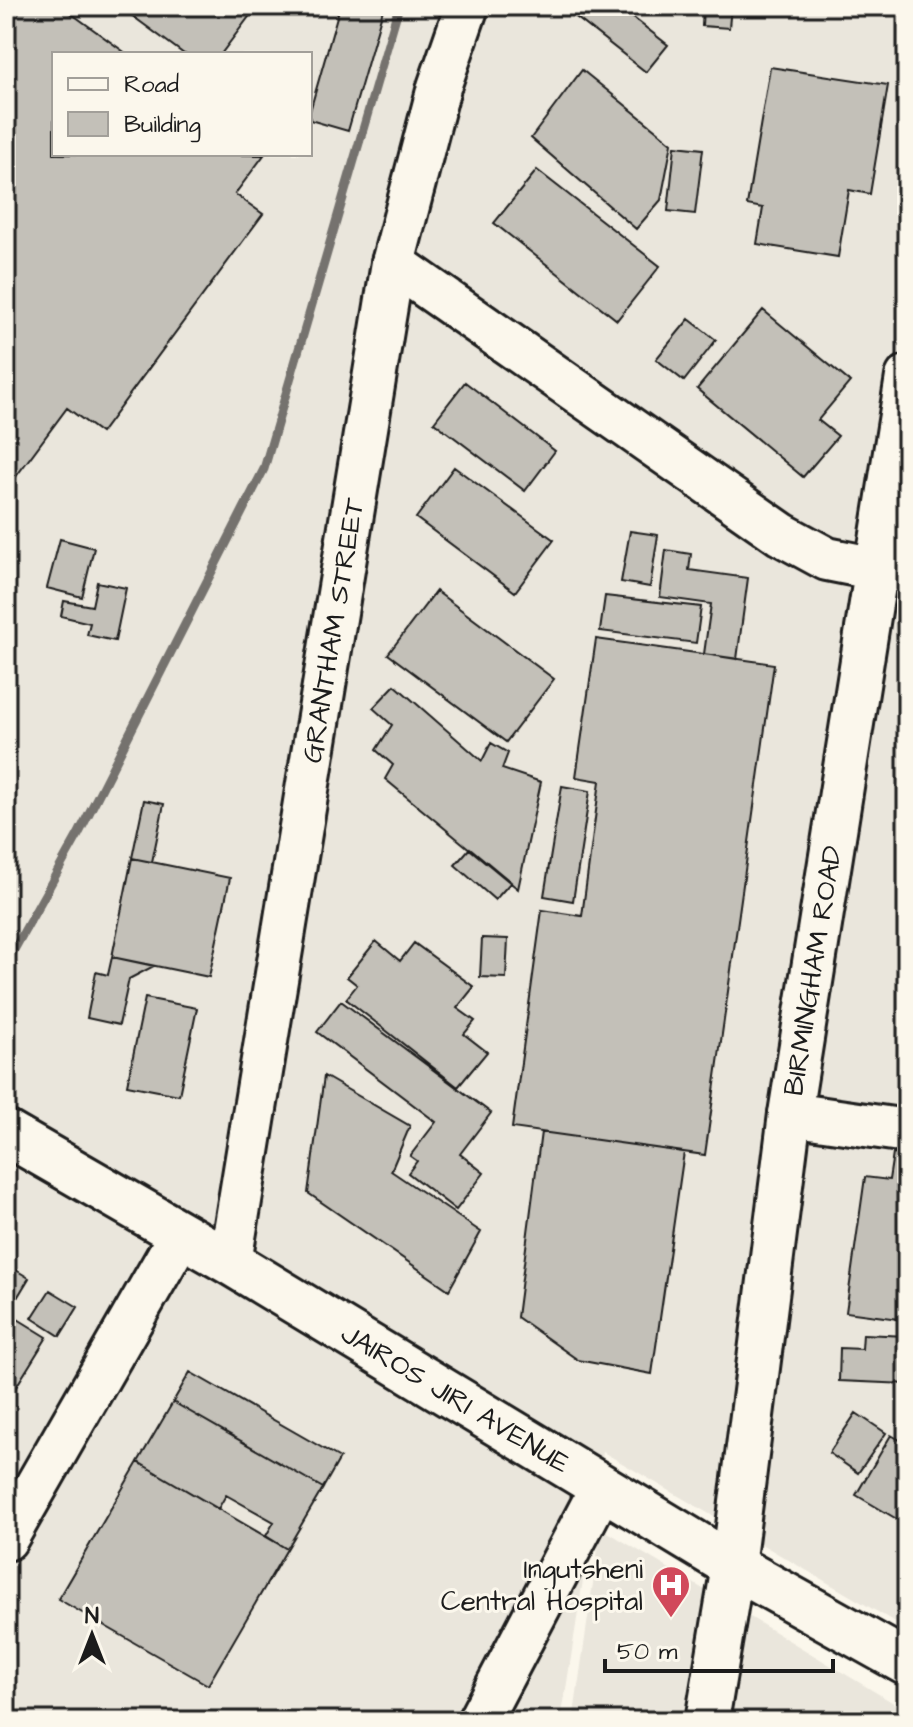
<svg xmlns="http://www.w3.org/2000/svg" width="913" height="1727" font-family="'Architects Daughter',sans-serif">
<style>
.built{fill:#eae6dc;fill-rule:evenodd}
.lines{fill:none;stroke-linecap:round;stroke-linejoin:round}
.stream{stroke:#74726e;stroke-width:9}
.building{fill:#c3c0b8;stroke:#1c1c1c;stroke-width:2}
.minor-casing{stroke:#1c1c1c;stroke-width:48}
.major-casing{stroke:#1c1c1c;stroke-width:50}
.minor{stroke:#fbf7ec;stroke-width:42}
.major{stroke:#fbf7ec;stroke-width:44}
.labels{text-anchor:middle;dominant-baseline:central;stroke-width:6;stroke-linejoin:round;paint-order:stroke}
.street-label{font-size:28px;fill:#1c1c1c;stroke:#fbf7ec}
.poi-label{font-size:28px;fill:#1c1c1c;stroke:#fbf7ec;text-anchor:end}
</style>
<rect width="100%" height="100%" fill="#fbf7ec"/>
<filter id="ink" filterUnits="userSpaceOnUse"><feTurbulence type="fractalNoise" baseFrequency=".0125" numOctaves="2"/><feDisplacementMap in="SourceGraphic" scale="16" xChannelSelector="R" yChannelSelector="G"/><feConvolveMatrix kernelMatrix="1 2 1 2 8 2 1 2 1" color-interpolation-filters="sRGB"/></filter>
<g filter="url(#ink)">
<path class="built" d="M6 6H907V1629L603 1452 561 1721H6ZM54 54H310V154H54Z
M601 1528 907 1711V1721H573Z"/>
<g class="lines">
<path class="stream" d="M6 964 78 835 264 469 399 6"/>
</g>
<path class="building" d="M6 6H61L127 54H54V154L264 155 235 194 263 214 101 433 67 408 6 490Z
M119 6H257L221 54H184Z
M340 6H384L348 131 310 120V111Z
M579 6H618L668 45 646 72 572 14Z
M703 6H731L729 28 702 26Z
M770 67 888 85 870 194 849 190 838 257 757 244 763 208 747 205Z
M582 70 672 143 661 200 636 229 531 138Z
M675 146 703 149 695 214 668 211Z
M537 170 660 266 617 320 494 223Z
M763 310 850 382 818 420 838 436 803 477 697 389Z
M689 319 716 340 684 381 656 359Z
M465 382 555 451 525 491 434 422Z
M454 467 554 540 515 592 416 518Z
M630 531 658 535 650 587 621 582Z
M60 539 94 548 82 597 47 588Z
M666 550 691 554 689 570 748 578 737 659 704 654 711 604 660 597Z
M97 582 126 588 115 641 87 635 90 623 61 616 64 601 92 606Z
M436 591 554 679 506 742 388 654Z
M605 596 701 607 696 643 600 631Z
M596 639 774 664 705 1155 512 1128 542 910 582 916 600 781 576 777Z
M395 685 482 761 491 743 508 753 502 769 541 782 518 889 385 779 393 765 376 750 392 725 373 708Z
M562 786 590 791 573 901 544 896Z
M144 800 164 804 152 862 132 858Z
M470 848 511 882 495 900 455 865Z
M132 858 230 878 209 977 112 957Z
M482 938 508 939 506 978 480 977Z
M376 941 400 961 414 943 474 987 457 1008 475 1021 464 1034 487 1052 458 1087 346 999 357 985 347 977Z
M112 957 154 966 129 979 119 1025 87 1018 96 972 108 975Z
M145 998 197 1008 179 1095 127 1085Z
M341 1001 491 1113 460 1154 484 1173 456 1210 408 1173 417 1161 410 1156 436 1122 317 1032Z
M324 1076 410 1126 391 1171 481 1232 449 1290 308 1193Z
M541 1132 684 1152 652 1374 578 1360 517 1317Z
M893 1154 907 1156V1320L846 1312 865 1177 889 1180Z
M6 1264 29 1278 8 1313 47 1337 6 1403Z
M50 1290 78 1307 60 1336 32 1318Z
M863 1334 907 1336V1384L839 1381 840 1348 862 1349Z
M190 1372 340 1458 323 1488 173 1402Z
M173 1402 323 1488 287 1549 266 1536 274 1522 226 1495 218 1509 138 1462Z
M856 1413 886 1433 858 1473 829 1453Z
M891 1435 907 1444V1525L856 1495Z
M138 1462 287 1549 208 1685 58 1599Z
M6 1711 22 1721H6Z"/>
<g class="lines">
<g class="minor-casing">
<g id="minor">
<path d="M393 263 781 534 827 559 877 569 907 570"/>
<path d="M790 1114 907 1131"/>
<path id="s1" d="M230 1262 393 263 439 87 467 6"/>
<path d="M6 1539 181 1234"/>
<path d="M479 1721 602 1487"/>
<path id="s2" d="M707 1721 733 1566 790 1114 907 377"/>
</g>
</g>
<g class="major-casing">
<g id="major">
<path id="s3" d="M6 1133 230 1262 733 1566 907 1663"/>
</g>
</g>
<use href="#minor" class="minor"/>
<use href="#major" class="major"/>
</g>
</g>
<defs>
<g id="hospital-pin" transform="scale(2)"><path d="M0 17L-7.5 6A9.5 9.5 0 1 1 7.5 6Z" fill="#d1495b" stroke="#fbf7ec"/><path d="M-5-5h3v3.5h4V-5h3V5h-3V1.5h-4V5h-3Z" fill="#fff"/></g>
</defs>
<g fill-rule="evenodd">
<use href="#hospital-pin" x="671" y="1585"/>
</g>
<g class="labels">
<g class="street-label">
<text stroke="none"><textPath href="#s1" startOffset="640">GRANTHAM STREET</textPath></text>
<text stroke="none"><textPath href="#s2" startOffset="758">BIRMINGHAM ROAD</textPath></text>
<text stroke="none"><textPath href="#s3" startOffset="522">JAIROS JIRI AVENUE</textPath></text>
</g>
<g class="poi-label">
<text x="643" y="1569">Ingutsheni<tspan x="643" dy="32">Central Hospital</tspan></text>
</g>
</g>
<rect width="913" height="1727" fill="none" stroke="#fbf7ec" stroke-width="32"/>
<rect x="16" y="16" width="881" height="1695" fill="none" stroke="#1c1c1c" stroke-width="3" filter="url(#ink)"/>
<rect x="52" y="52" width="260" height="104" fill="#fbf7ec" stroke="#a29f99" stroke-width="2"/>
<rect x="68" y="78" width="40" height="12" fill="#fbf7ec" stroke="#a29f99" stroke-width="2"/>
<text x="124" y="92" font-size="24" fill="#1c1c1c">Road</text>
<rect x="68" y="112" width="40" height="24" fill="#c3c0b8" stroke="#a29f99" stroke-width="2"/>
<text x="124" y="132" font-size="24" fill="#1c1c1c">Building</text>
<g transform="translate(92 1635)" stroke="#fbf7ec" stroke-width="6" paint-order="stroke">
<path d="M0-6L14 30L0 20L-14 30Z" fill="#1c1c1c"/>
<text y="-12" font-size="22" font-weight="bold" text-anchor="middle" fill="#1c1c1c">N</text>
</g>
<path d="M605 1659v12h228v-12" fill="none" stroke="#1c1c1c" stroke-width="4"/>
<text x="617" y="1659" font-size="24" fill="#1c1c1c" stroke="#fbf7ec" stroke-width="6" paint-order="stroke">50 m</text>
</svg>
